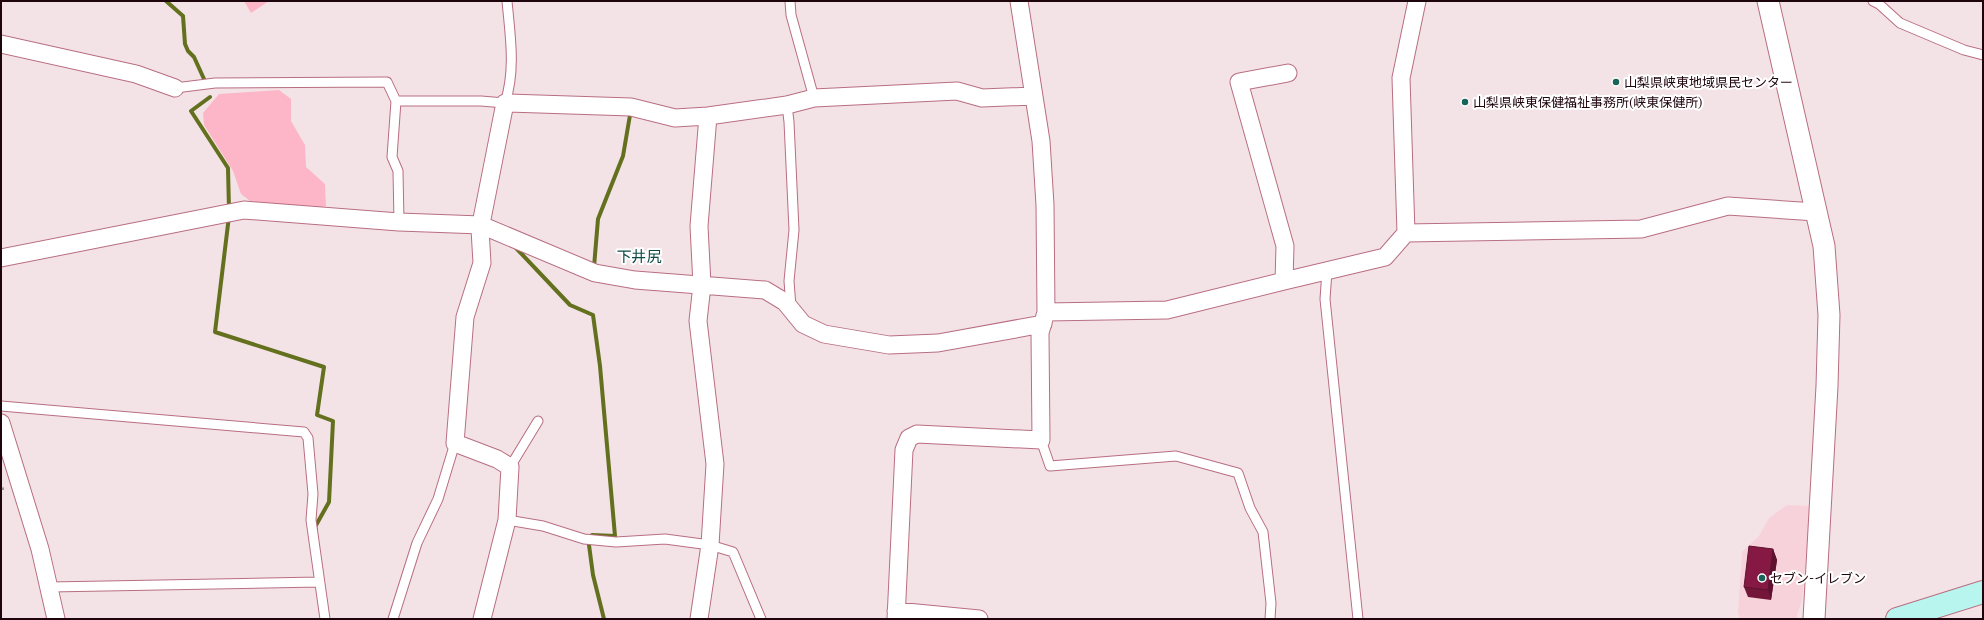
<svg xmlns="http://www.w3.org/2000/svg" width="1984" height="620" font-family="'IBM Plex Serif','Noto Sans JP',serif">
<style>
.built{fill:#f7d2da}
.green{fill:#fdb6c7}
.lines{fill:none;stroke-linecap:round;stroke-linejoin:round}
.stream{stroke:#63701e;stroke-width:4}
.service-casing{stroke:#b86e81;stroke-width:11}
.minor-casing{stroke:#b86e81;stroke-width:19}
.tertiary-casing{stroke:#b86e81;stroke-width:23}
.secondary-casing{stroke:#b86e81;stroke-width:24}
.path{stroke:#a28e93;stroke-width:2.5;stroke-dasharray:3 2;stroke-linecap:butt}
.service{stroke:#fff;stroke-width:9}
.minor{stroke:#fff;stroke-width:17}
.tertiary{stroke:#fff;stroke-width:21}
.secondary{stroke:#b8f5ef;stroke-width:22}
.wall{fill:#73163a}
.shaded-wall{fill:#5e122f}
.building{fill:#861943;stroke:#5e122f}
.poi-dot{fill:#18635a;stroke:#fff;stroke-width:1.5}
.labels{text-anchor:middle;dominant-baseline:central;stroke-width:4;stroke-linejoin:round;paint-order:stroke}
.poi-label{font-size:13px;fill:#1e040c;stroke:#fff;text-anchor:start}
.quarter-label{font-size:15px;fill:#0f4b44;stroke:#fff}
</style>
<rect width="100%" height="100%" fill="#f4e3e6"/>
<path class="built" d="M1787 505 1811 506 1802 600 1796 619H1740L1738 612 1742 552 1759 536 1769 518Z"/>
<path class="green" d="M244 1H269L251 13Z
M279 90 291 99V121L305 145 306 167 325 184 326 206 310 210 250 201 241 194 233 171 204 125 203 113 219 94Z"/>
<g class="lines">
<path class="stream" d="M166 1 183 16 185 44 188 51 194 57 204 79
M210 97 191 111 228 168 229 210
M229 216 215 332 324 367 317 415 333 421 329 502 315 527 316 530
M516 248 570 305 593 315 600 366 615 536 592 535
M594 267 598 219 623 156 630 115
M589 545 593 575 604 619"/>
<g class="service-casing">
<path id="service" d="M790 1 791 15 814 98
M1873 1 1879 4 1900 23 1964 50 1983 55
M175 88 215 83 387 82 396 101
M787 105 789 122 794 230 789 281 791 307
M399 222 398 171 392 157 396 101H481L505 103C516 69 510 35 507 1
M1327 271 1325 299 1358 619
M1 406 304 432 308 438 313 494 311 520 325 619
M1041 440 1050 466 1176 456 1238 473 1250 508 1263 532 1271 603 1270 619
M510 467 538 421
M507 520 543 526 584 539 616 542 665 539 710 545 733 552 761 619
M50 587 319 582
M393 619 417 543 438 499 455 443"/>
</g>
<g class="minor-casing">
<path id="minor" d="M1 44 136 74 175 88
M1288 73 1239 82 1285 246 1284 281 1385 257 1406 233 1401 78 1417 1
M1406 233 1641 229 1728 206 1816 212
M1 258 244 210 399 222 481 225 595 273 635 280 765 290 785 302 803 324 824 334 889 345 938 343 1043 324
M1046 312 1167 310 1284 281
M1 423 40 549 56 619
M896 611 979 619
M482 619 507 520 510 467 497 459 455 443 465 317 482 263 480 229 505 103 631 107 675 118 708 116 787 105 814 98 957 91 982 98 1033 96
M699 619 710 545 715 464 698 321 702 285 699 226 708 116
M896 619 904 450 909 438 917 434 1041 440 1040 333 1046 312 1045 205 1041 141 1019 1"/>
</g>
<g class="tertiary-casing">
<path id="tertiary" d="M1768 1 1824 246 1829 315 1827 386 1814 619"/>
</g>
<g class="secondary-casing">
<path id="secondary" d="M1897 619 1983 592"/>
</g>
<path class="path" d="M1 489 6 488"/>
<use href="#service" class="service"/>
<use href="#minor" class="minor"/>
<use href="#tertiary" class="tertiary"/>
<use href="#secondary" class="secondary"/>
</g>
<path class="wall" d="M1773 549 1777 560 1771 600 1748 597 1744 587Z"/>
<path class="shaded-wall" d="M1773 549 1777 560 1771 600 1768 590Z"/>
<path class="building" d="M1749 546 1773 549 1768 590 1744 587Z"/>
<g class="poi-dot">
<circle cx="1616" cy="82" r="4"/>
<circle cx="1465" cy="102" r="4"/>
<circle cx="1762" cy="578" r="4"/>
</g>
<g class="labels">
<g class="poi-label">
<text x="1624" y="82">山梨県峡東地域県民センター</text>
<text x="1473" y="102">山梨県峡東保健福祉事務所(峡東保健所)</text>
<text x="1770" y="578">セブン-イレブン</text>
</g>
<g class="quarter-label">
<text x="639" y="256">下井尻</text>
</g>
</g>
<rect width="1984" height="620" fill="none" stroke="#1e040c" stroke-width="4"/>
</svg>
